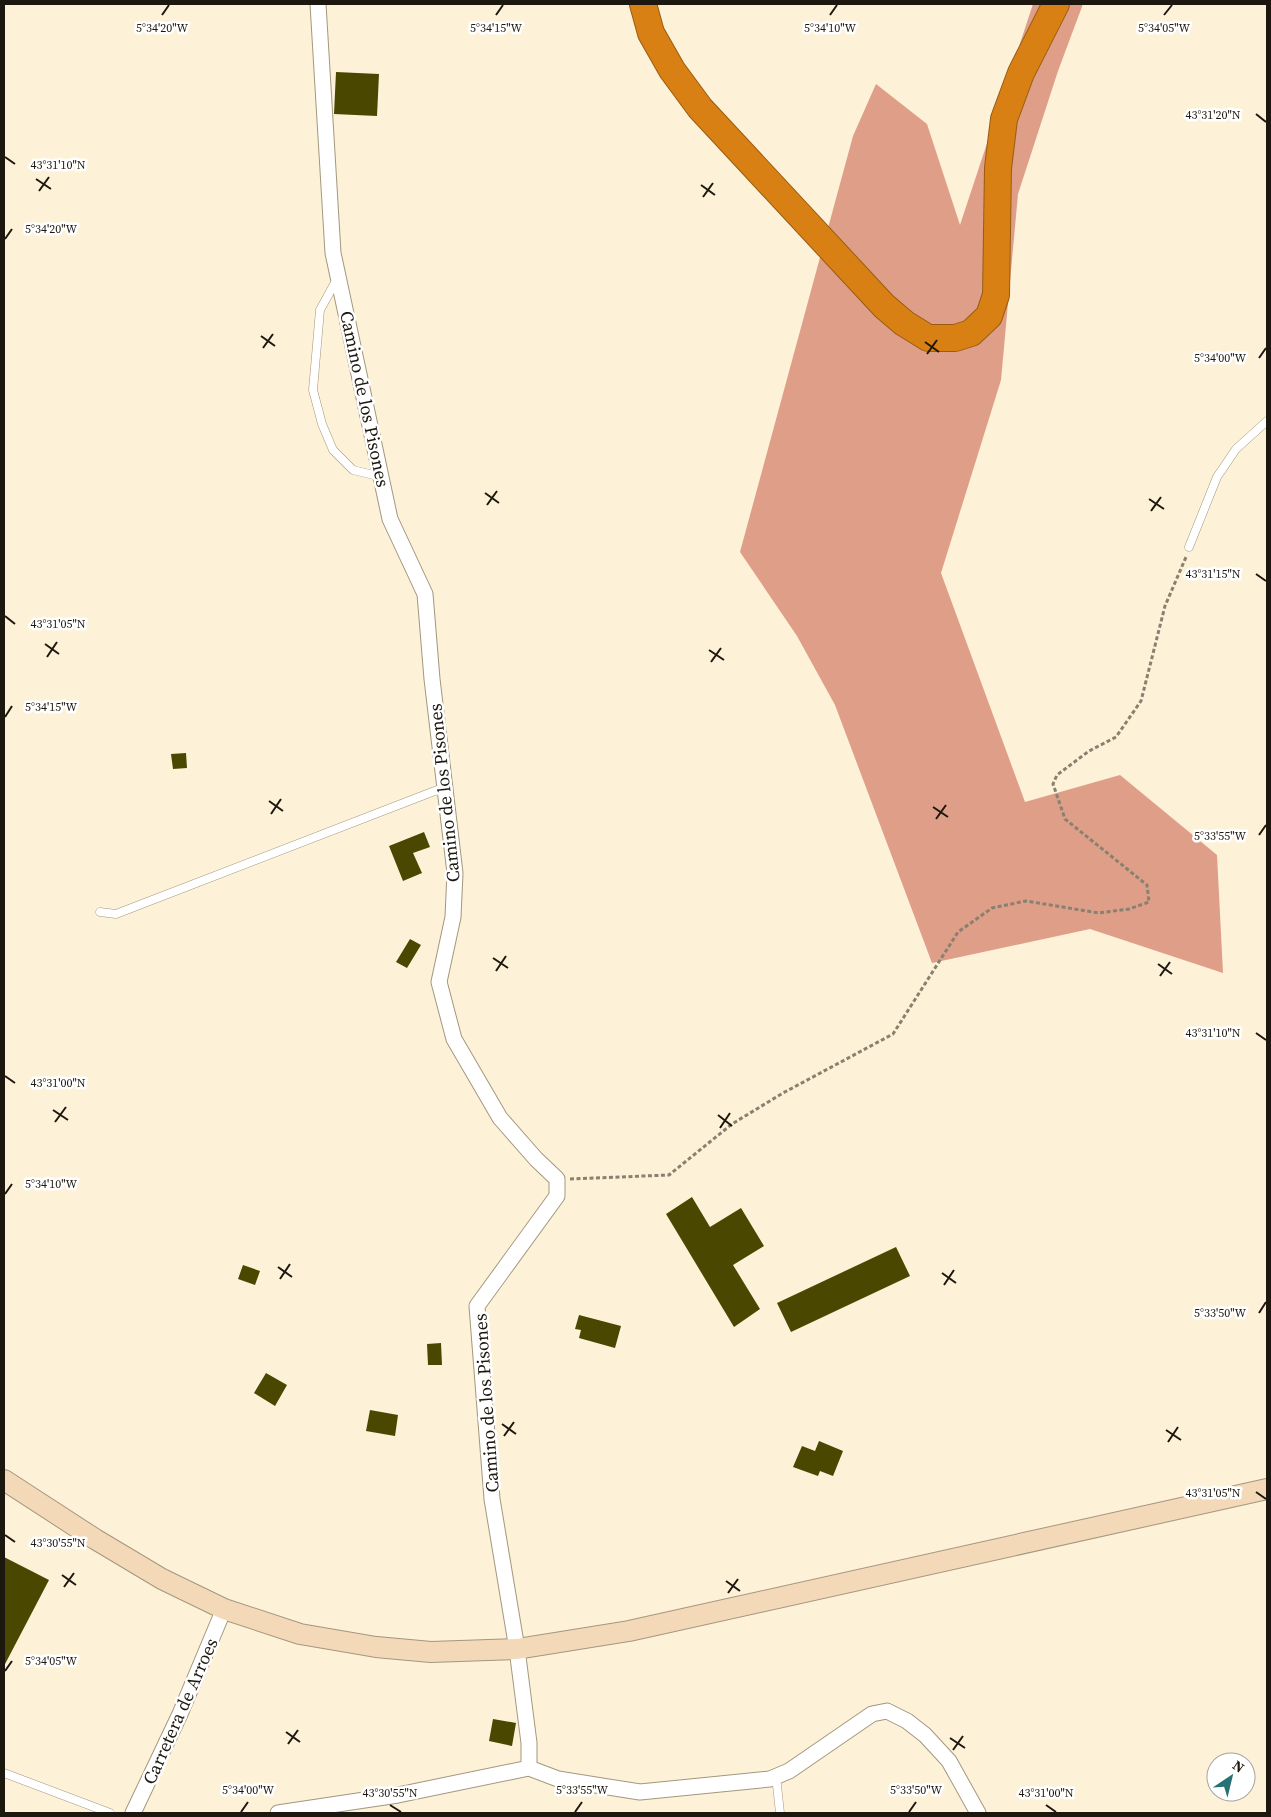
<svg xmlns="http://www.w3.org/2000/svg" width="1271" height="1817" font-family="'Source Serif 4',serif">
<style>
.forest{fill:#df9e88}
.building{fill:#494700}
.lines{fill:none;stroke-linecap:round;stroke-linejoin:round}
.lane-casing{stroke:#a3977f;stroke-width:9}
.street-casing{stroke:#a3977f;stroke-width:17}
.secondary-casing{stroke:#a3977f;stroke-width:22}
.highway-casing{stroke:#975c12;stroke-width:28}
.path{stroke:#898170;stroke-width:3;stroke-dasharray:4 2.5;stroke-linecap:butt}
.lane{stroke:#fff;stroke-width:8}
.street{stroke:#fff;stroke-width:15}
.secondary{stroke:#f4d9b8;stroke-width:20}
.highway{stroke:#d98014;stroke-width:26}
.ticks{fill:none;stroke:#1d180f;stroke-width:2}
.labels{text-anchor:middle;dominant-baseline:central;stroke-width:5;stroke-linejoin:round;paint-order:stroke}
.street-label{font-size:18px;fill:#1d180f;stroke:#fff}
.ticks-label{font-size:12px;text-anchor:middle;fill:#1d180f;stroke:#fff;stroke-width:5;stroke-linejoin:round;paint-order:stroke}
</style>
<rect width="100%" height="100%" fill="#fdf1d7"/>
<path class="forest" d="M1033 4H1083L1058 71 1018 194 1001 380 941 573 1025 802 1120 775 1217 855 1223 973 1090 929 932 963 835 705 797 636 740 552 853 136 876 84 927 124 960 225Z"/>
<path class="building" d="M336 72 379 74 377 116 334 114Z
M186 753 187 768 173 769 171 754Z
M424 832 430 847 413 853 422 873 403 881 389 846Z
M410 939 421 945 407 968 396 962Z
M692 1197 710 1227 741 1208 764 1246 733 1265 760 1309 734 1327 666 1214Z
M896 1247 910 1276 791 1332 777 1303Z
M243 1265 260 1271 255 1285 238 1279Z
M579 1315 621 1326 615 1348 579 1338 581 1330 575 1329Z
M441 1343 442 1365H428L427 1344Z
M266 1373 287 1385 275 1406 254 1393Z
M370 1410 398 1415 395 1436 366 1431Z
M819 1441 843 1451 833 1476 820 1471 818 1476 793 1467 802 1446 815 1451Z
M4 1557 49 1580 4 1666Z
M493 1719 516 1723 512 1746 489 1741Z"/>
<g class="lines">
<g class="lane-casing">
<path id="lane" d="M337 279 320 310 313 390 322 424 333 450 353 470 382 477
M1189 547 1217 477 1236 449 1267 421
M100 912 116 914 445 787
M4 1773 110 1813
M776 1776 780 1813"/>
</g>
<g class="street-casing">
<path id="street" d="M318 4 333 253 390 519 425 594 432 679 455 873 453 917 439 982 454 1039 500 1118 536 1159 557 1179V1196L477 1306 492 1499 517 1649 529 1743V1768
M133 1813 180 1714 224 1609
M278 1813 398 1795 529 1768 558 1779 640 1792 770 1779 789 1771 872 1714 887 1711 907 1721 925 1735 949 1761 978 1813"/>
</g>
<g class="secondary-casing">
<path id="secondary" d="M4 1480 95 1539 162 1579 224 1609 300 1634 376 1647 431 1652 517 1649 629 1631 1267 1489"/>
</g>
<g class="highway-casing">
<path id="highway" d="M643 4 651 33 672 70 700 108 884 306 904 323 928 338H955L971 333 989 316 996 295 998 168 1004 119 1021 73 1056 4"/>
</g>
<path class="path" d="M570 1179 669 1175 732 1124 783 1093 893 1034 958 932 992 908 1026 901 1099 913 1129 909 1149 902 1147 885 1065 819 1053 784 1057 775 1089 751 1116 737 1141 701 1165 606 1186 557"/>
<use href="#lane" class="lane"/>
<use href="#street" class="street"/>
<use href="#secondary" class="secondary"/>
<use href="#highway" class="highway"/>
</g>
<path class="ticks" d="M162 15 169 5M496 15 503 5M830 15 837 5M1164 15 1172 5M1256 114 1266 122M5 157 15 164M36 179 51 189M701 185 715 195M39 191 49 177M703 197 713 183M5 239 12 229M261 336 275 346M925 342 939 352M263 348 273 334M927 354 937 340M1259 358 1266 348M485 493 499 503M1149 499 1164 509M487 505 497 491M1151 511 1161 497M1256 574 1266 581M5 616 15 624M45 644 59 654M709 650 724 660M47 657 57 642M711 662 721 648M5 717 12 706M269 801 283 811M933 807 948 817M271 814 281 799M936 819 946 805M1259 835 1266 825M493 958 508 968M1158 964 1172 974M496 971 506 956M1160 976 1170 962M1256 1033 1266 1040M5 1076 15 1083M53 1110 68 1120M718 1115 732 1126M55 1122 66 1107M720 1128 730 1113M5 1194 12 1184M278 1267 292 1277M942 1273 956 1283M280 1279 290 1264M944 1285 954 1270M1259 1313 1266 1302M502 1424 516 1434M1166 1430 1181 1440M504 1436 514 1422M1168 1442 1178 1427M1256 1492 1266 1499M5 1535 15 1542M62 1575 76 1585M726 1581 740 1591M64 1587 74 1573M728 1593 738 1579M5 1671 12 1661M286 1732 300 1742M950 1738 965 1748M288 1744 298 1730M953 1750 963 1736M390 1805 401 1812M1046 1805 1056 1812M241 1812 248 1802M575 1812 582 1802M909 1812 916 1802"/>
<g class="labels">
<g class="street-label">
<text transform="translate(365 399) rotate(78)">Camino de los Pisones</text>
<text transform="translate(444 793) rotate(-96)">Camino de los Pisones</text>
<text transform="translate(486 1403) rotate(-94)">Camino de los Pisones</text>
<text transform="translate(180 1711) rotate(-66)">Carretera de Arroes</text>
</g>
</g>
<g class="ticks-label">
<text x="162" y="32">5°34'20"W</text>
<text x="496" y="32">5°34'15"W</text>
<text x="830" y="32">5°34'10"W</text>
<text x="1164" y="32">5°34'05"W</text>
<text x="1213" y="119">43°31'20"N</text>
<text x="58" y="169">43°31'10"N</text>
<text x="51" y="233">5°34'20"W</text>
<text x="1220" y="362">5°34'00"W</text>
<text x="1213" y="578">43°31'15"N</text>
<text x="58" y="628">43°31'05"N</text>
<text x="51" y="711">5°34'15"W</text>
<text x="1220" y="840">5°33'55"W</text>
<text x="1213" y="1037">43°31'10"N</text>
<text x="58" y="1087">43°31'00"N</text>
<text x="51" y="1188">5°34'10"W</text>
<text x="1220" y="1317">5°33'50"W</text>
<text x="1213" y="1497">43°31'05"N</text>
<text x="58" y="1547">43°30'55"N</text>
<text x="51" y="1665">5°34'05"W</text>
<text x="248" y="1794">5°34'00"W</text>
<text x="582" y="1794">5°33'55"W</text>
<text x="916" y="1794">5°33'50"W</text>
<text x="390" y="1797">43°30'55"N</text>
<text x="1046" y="1797">43°31'00"N</text>
</g>
<rect width="1271" height="1817" fill="none" stroke="#1d180f" stroke-width="10"/>
<g transform="translate(1231 1777) rotate(35)"><circle r="24" fill="#ffffff" stroke="#a5a39f"/>
<path d="M0-4L9 19L0 12L-9 19Z" fill="#277275"/>
<text y="-8" font-size="14" font-weight="bold" text-anchor="middle" fill="#1d180f">N</text>
</g>
</svg>
